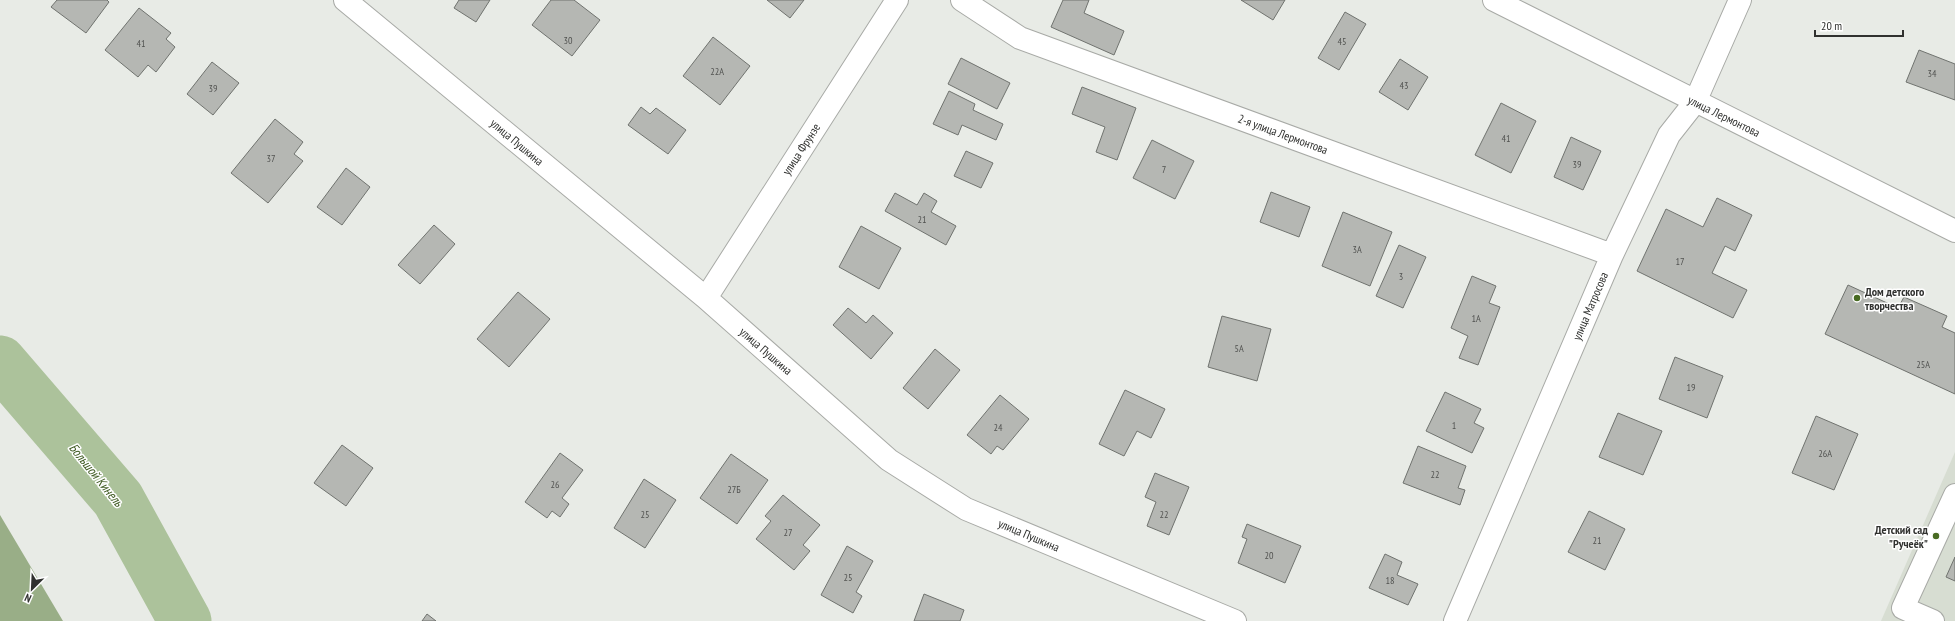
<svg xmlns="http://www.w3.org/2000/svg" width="1955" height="621" font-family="'PT Sans Narrow',sans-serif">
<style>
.built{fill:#d7ddd2}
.forest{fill:#99ae87}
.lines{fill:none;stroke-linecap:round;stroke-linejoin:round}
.river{stroke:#acc29b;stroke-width:53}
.building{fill:#b5b7b3;stroke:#70736f}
.minor-casing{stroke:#a8aaa6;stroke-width:24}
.minor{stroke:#fff;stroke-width:22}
.poi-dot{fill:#486a22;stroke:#fff;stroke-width:1.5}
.labels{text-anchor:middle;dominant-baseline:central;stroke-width:3;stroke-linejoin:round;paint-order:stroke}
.number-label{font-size:10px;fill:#515250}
.street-label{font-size:12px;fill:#30312f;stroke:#fff}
.poi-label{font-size:12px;font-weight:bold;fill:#30312f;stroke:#fff;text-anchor:start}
.water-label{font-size:13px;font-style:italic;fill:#405c24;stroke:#fff}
</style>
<rect width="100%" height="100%" fill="#e8ebe6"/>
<path class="built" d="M1955 452V621H1881Z"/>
<path class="forest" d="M0 515 63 621H0Z"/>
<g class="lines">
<path class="river" d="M0 362 118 499 185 621"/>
</g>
<path class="building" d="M57 0H107L109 2 86 33 51 7Z
M459 0H490L476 22 454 8Z
M551 0H574L600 20 572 56 532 25Z
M767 0H804L790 18Z
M1063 0H1089L1084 13 1124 31 1114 55 1051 27Z
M1241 0H1285L1273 20Z
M139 8 171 33 166 39 175 47 156 72 148 65 138 77 105 50Z
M1345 12 1366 24 1339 70 1318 58Z
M713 37 750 66 720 105 683 76Z
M1919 50 1955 64V100L1906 82Z
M961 58 1010 83 997 109 948 84Z
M1400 59 1428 77 1408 110 1379 92Z
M212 62 239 83 213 115 187 94Z
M1082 87 1136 108 1117 160 1096 152 1105 127 1072 114Z
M949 91 975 104 973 110 1003 124 996 140 962 125 958 135 933 124Z
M1501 103 1536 121 1511 173 1475 155Z
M641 107 650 114 656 108 686 130 668 154 628 125Z
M275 119 303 142 294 154 303 161 268 203 231 173Z
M1571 137 1601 151 1583 190 1554 177Z
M1152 140 1194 161 1175 199 1133 178Z
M966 151 993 163 981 188 954 176Z
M346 168 370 187 342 225 317 207Z
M1271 192 1310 207 1299 237 1260 222Z
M895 193 917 205 924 193 937 201 931 212 956 226 946 245 885 211Z
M1717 198 1752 215 1735 251 1725 246 1712 273 1747 290 1733 318 1637 271 1666 209 1703 227Z
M1343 212 1392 232 1370 286 1322 266Z
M434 225 455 244 420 284 398 265Z
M861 226 901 248 879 289 839 267Z
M1399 245 1426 257 1403 308 1376 296Z
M1472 276 1496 286 1489 303 1500 307 1478 365 1459 358 1468 336 1451 328Z
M1848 285 1898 308 1904 297 1947 316 1942 327 1955 333V394L1825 334Z
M518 292 550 319 509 367 477 339Z
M848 308 866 323 873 315 893 333 871 359 833 325Z
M1222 316 1271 329 1257 381 1208 367Z
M935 349 960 370 928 409 903 388Z
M1675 357 1723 376 1707 418 1659 399Z
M1125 390 1165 409 1151 438 1137 431 1124 456 1099 444Z
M1445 392 1481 409 1474 423 1484 428 1472 453 1426 431Z
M1000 395 1029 419 1003 450 997 446 991 454 967 435Z
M1618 413 1662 431 1643 475 1599 457Z
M1816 416 1858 434 1834 490 1792 473Z
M342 445 373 468 346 506 314 483Z
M1418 446 1466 466 1458 488 1465 490 1460 505 1403 483Z
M560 453 583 470 562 498 569 504 560 517 552 511 547 518 525 502Z
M731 454 768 480 737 524 700 498Z
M1155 473 1189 487 1169 535 1147 526 1156 502 1145 497Z
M644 479 676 500 645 548 614 528Z
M783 495 820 525 803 545 810 551 794 570 756 539 771 521 765 516Z
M1589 511 1625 529 1605 570 1568 552Z
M1247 524 1301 546 1285 583 1238 563 1247 539 1242 537Z
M847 546 873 561 856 592 862 596 853 613 821 595Z
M1385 554 1402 562 1397 575 1418 584 1408 605 1369 588Z
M1955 557V581L1946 577Z
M924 594 964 610 960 621H914Z
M427 614 436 621H422Z"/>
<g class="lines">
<g class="minor-casing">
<path id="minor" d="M345 0 706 298 889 460 966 509 1235 621
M962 0 1020 38 1612 255
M1494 0 1955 231
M706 298 897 0
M1455 621 1612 255 1669 135 1695 102 1740 0
M1933 621 1903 608 1955 495"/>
</g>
<use href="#minor" class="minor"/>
</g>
<g class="poi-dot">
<circle cx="1857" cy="298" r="4"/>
<circle cx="1936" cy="536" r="4"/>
</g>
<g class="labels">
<g class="number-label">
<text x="568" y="40">30</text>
<text x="1342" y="41">45</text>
<text x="141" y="43">41</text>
<text x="717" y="71">22А</text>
<text x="1932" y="73">34</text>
<text x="1404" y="85">43</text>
<text x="213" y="88">39</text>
<text x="1506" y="138">41</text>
<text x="271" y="158">37</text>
<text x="1577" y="164">39</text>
<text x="1164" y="169">7</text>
<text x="922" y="219">21</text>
<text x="1357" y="249">3А</text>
<text x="1680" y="261">17</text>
<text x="1401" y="276">3</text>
<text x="1476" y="318">1А</text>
<text x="1239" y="348">5А</text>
<text x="1923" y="364">25А</text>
<text x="1691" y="387">19</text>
<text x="1454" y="425">1</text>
<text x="998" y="427">24</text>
<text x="1825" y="453">26А</text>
<text x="1435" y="474">22</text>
<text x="555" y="484">26</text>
<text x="734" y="489">27Б</text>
<text x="645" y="514">25</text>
<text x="1164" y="514">22</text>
<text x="788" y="532">27</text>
<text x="1597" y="540">21</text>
<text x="1269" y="555">20</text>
<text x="848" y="577">25</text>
<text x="1390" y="580">18</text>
</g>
<g class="street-label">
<text transform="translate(1724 116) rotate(26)">улица Лермонтова</text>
<text transform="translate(1283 134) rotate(20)">2-я улица Лермонтова</text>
<text transform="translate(517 142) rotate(40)">улица Пушкина</text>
<text transform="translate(801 149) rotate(-57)">улица Фрунзе</text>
<text transform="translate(1590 306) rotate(-67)">улица Матросова</text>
<text transform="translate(766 351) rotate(41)">улица Пушкина</text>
<text transform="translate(1029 535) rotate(23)">улица Пушкина</text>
</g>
<g class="poi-label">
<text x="1865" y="291">Дом детского<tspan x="1865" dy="14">творчества</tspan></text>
<text x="1928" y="529" text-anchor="end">Детский сад<tspan x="1928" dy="14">"Ручеёк"</tspan></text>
</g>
<g class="water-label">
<text transform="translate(96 475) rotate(51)">Большой Кинель</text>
</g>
</g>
<g transform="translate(32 589) rotate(204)" stroke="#ffffff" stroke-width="3" paint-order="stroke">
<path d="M0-3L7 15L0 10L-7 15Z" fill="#30312f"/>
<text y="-6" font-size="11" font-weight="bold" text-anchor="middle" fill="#30312f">N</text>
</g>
<path d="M1815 30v6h88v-6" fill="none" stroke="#30312f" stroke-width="2"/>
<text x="1821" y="30" font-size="12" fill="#30312f" stroke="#ffffff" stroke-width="3" paint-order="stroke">20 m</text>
</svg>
